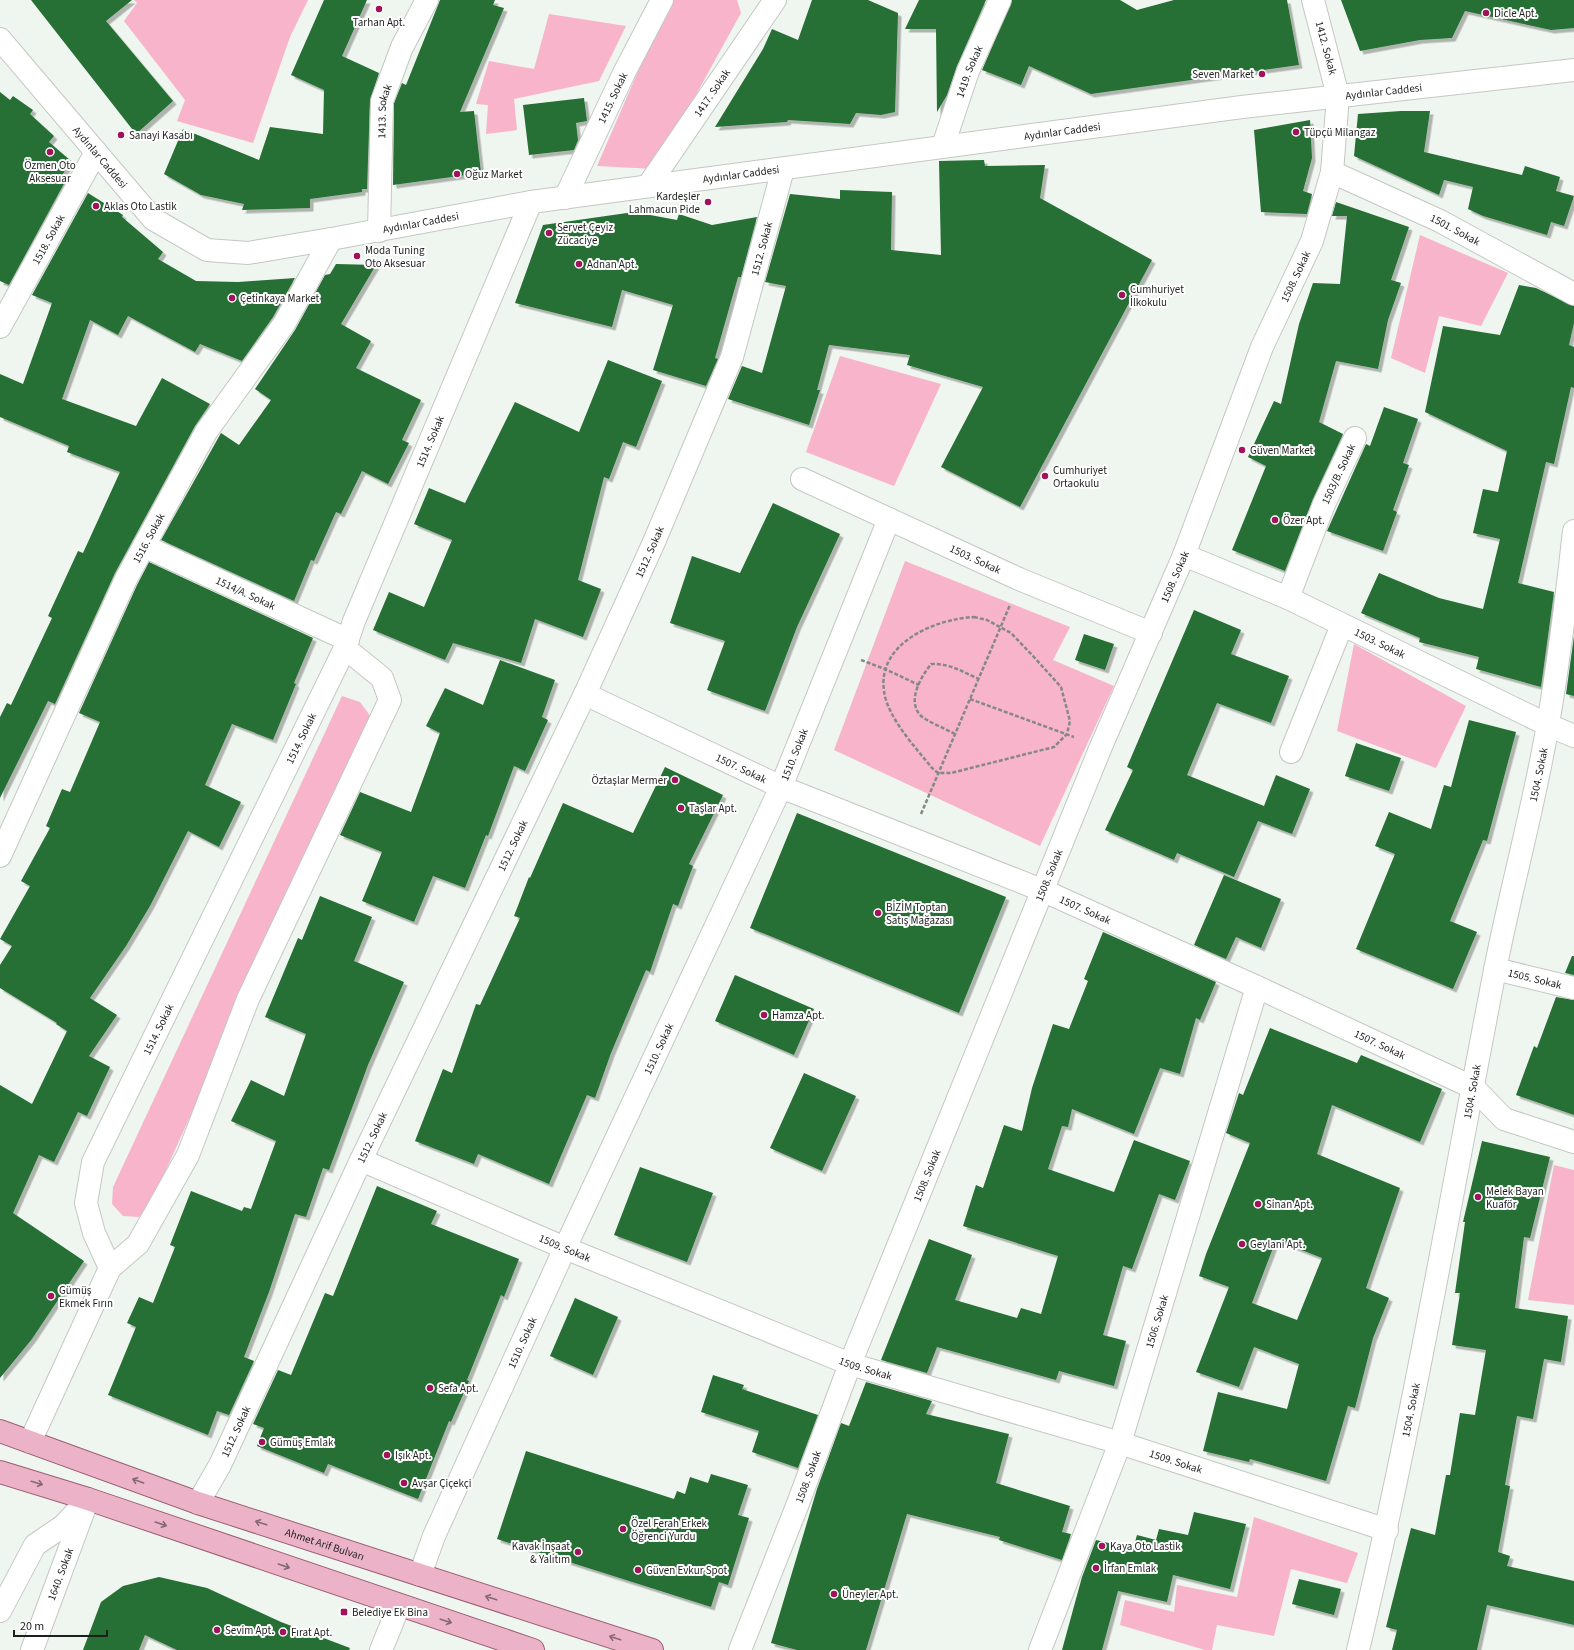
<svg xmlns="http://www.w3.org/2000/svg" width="1574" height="1650" font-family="'Source Sans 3',sans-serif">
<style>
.green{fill:#f8b4ca}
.building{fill:#256f34;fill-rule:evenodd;filter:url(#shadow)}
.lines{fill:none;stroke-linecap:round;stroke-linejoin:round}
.minor-casing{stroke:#c3c8c3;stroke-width:24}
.major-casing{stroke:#9c5f74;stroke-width:24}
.path{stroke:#858985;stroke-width:2.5;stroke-dasharray:4 2;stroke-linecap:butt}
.minor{stroke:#fff;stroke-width:22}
.major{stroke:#ecb3c8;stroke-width:22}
.oneway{stroke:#846972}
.poi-dot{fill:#a1125b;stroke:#fff;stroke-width:1.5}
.labels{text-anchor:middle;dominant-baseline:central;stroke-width:4;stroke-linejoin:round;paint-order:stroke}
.poi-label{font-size:11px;fill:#1d1f1d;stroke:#fff;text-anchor:start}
.street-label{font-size:11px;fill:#1d1f1d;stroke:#fff}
</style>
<defs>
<filter id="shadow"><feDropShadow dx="3.5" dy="3.5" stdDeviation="0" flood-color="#0004"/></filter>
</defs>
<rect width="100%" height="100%" fill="#eff5ef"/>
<path class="green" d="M134 0H308L290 37 253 143 177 121 185 100 124 21 137 3Z
M669 0H737L741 13 655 169 597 166Z
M549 14 626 26 599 81 514 99 517 130 486 134 488 105 476 104 489 61 534 69Z
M1420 235 1508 273 1481 326 1439 316 1425 373 1391 358Z
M840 356 941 384 894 486 806 452Z
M905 561 1070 627 1053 660 1114 686 1040 846 834 750Z
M1354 644 1466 706 1436 768 1337 731Z
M342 696 360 702 371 717 150 1205 139 1217 123 1216 112 1204 113 1187Z
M1554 1165 1574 1170V1305L1528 1300Z
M1254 1517 1358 1553 1347 1583 1291 1569 1274 1636 1217 1625 1212 1650H1205L1120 1625 1125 1600 1174 1612 1177 1585 1237 1597Z"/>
<path class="building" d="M31 0H132L106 21 173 101 136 134Z
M324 0H367L342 56 379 73 370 101 367 189H362V192L310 199V208L242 210 244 204 201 195 164 174 183 129 259 160 270 127 323 134 324 90 291 75Z
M440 0H495L493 5 504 8 460 112 474 111 481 173 393 185 394 103 402 83 406 85Z
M812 0H868L898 13 895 112 881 115 856 113 850 124 788 120 787 122 715 127 763 49 772 29 798 40Z
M919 0H986L957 66 947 95 937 112 936 29H905Z
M1012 0H1120L1137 10 1174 0H1287L1299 65 1091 94 1029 66 1021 85 982 70Z
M1341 0H1574V28L1551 30 1465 11 1452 38 1420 40 1360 51Z
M0 92 10 100 13 96 33 110 30 114 54 136 49 142 71 161 61 177 66 180 9 285 0 281Z
M584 98 587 121 576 123 578 140 574 150 529 155 523 105Z
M1401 111H1430L1424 152 1522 175 1525 166 1560 177 1556 191 1574 196 1564 226 1551 222 1547 235 1483 216 1468 209 1473 187 1444 180 1439 195 1354 156 1358 114Z
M1310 120 1312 158 1303 191 1312 194 1307 214 1261 212 1254 130Z
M984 160 985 166 1045 165 1040 198 1152 260 1020 507 941 467 983 387 907 365 910 355 829 345 817 390H820L809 425 728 399 742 366 762 373 786 286 765 282 790 194 840 199V190L892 192 891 250 941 255 939 161Z
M88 193 123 215 122 217 163 252 158 259 196 281 238 282 295 278 273 317 242 361 200 344 195 352 128 316 118 335 90 320 62 399 136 426 162 378 210 404 195 426 115 573 55 704 48 701 0 798V717L7 703 11 705 52 618 48 616 78 551 83 553 120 472 67 452 69 446 0 417V374L23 384 52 303 32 295Z
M1336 202 1409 227 1391 280 1401 283 1388 320 1378 369 1336 361 1319 422 1343 434 1313 499 1285 571 1232 550 1266 466 1248 457 1274 401 1281 404 1299 324 1313 283 1340 284 1347 216H1332Z
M634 212 677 220 679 214 712 225 757 217 741 277H738L715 358 718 359 706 386 653 370 673 305 622 290 612 327 515 303 543 225Z
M336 264 376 265 341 324 371 341 356 368 421 400 402 440 409 443 388 484 362 471 341 514 336 512 314 561 311 560 294 601 161 540 221 433 239 445 271 400 255 389 295 330 325 275 330 274Z
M1519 285 1536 288 1574 306V323L1569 345 1574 347V388L1571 387 1554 464 1546 462 1518 583 1554 592 1541 687 1476 669 1479 657 1419 642 1420 638 1361 613 1379 573 1439 598 1483 609 1500 539 1473 533 1483 489 1498 492 1507 451 1425 412 1443 326 1500 335Z
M608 360 662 381 636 447 623 442 609 479 604 477 578 580 601 589 583 637 535 619 521 663 453 643 445 660 373 630 389 592 424 607 452 540 414 524 429 488 465 503 515 402 579 432Z
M1384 407 1418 419 1403 463 1409 465 1393 510 1397 512 1383 551 1327 531 1366 444 1370 446Z
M773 503 840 534 797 627 765 711 707 690 725 641 670 623 692 556 740 573Z
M149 562 313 638 294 683 296 684 273 740 232 724 205 785 241 802 219 847 188 831 150 906 126 946 90 998 117 1015 89 1056 110 1067 87 1116 78 1112 54 1162 39 1155 13 1213 84 1261 32 1339 0 1378V1085L32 1104 67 1031 56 1024 57 1023 0 988V965L12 946 0 939 30 886 21 881 50 828 46 826 62 789 70 792 100 722 79 713 137 585Z
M1194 610 1241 630 1231 654 1289 676 1271 723 1217 703 1187 775 1264 806 1276 775 1310 789 1292 834 1258 821 1234 877 1177 853 1174 860 1105 830 1133 770 1127 767Z
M1084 634 1114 644 1105 670 1075 660Z
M1574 636V696L1566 694Z
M500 660 555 680 542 717 548 720 525 771 514 766 488 836 486 835 465 888 433 876 414 922 362 901 382 852 340 835 360 792 411 812 440 733 426 726 445 688 483 705Z
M1469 720 1516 732 1487 841 1483 840 1450 921 1477 932 1453 989 1356 949 1395 854 1375 846 1389 812 1431 829 1444 785 1451 787Z
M1356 743 1401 758 1389 791 1345 776Z
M665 767 723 795 689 864 693 866 678 906 673 904 650 972 646 970 611 1053 595 1098 587 1095 549 1184 478 1154 474 1164 415 1141 443 1069 452 1073 476 1004 480 1005 520 918 514 916 529 877 530 878 563 803 633 833Z
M797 813 1006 897 959 1013 750 928Z
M1224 875 1281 899 1261 948 1236 937 1226 959 1194 945Z
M320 896 372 917 354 961 404 982 368 1065 329 1170 323 1168 306 1217 295 1214 269 1292 244 1357 254 1361 229 1415 217 1411 208 1435 108 1395 136 1327 127 1323 139 1297 153 1303 175 1247 170 1245 191 1191 242 1211 244 1207 251 1209 276 1141 231 1121 251 1080 284 1096 306 1034 265 1017 298 938 302 940Z
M1103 932 1216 982 1200 1020 1196 1018 1180 1074 1160 1068 1134 1134 1072 1109 1068 1127 1062 1126 1048 1169 1114 1192 1134 1140 1190 1161 1175 1200 1159 1194 1132 1269 1123 1266 1103 1335 1126 1341 1114 1386 1059 1371 1056 1380 937 1347 927 1373 881 1360 929 1239 972 1255 955 1300 1017 1318 1021 1308 1041 1314 1058 1256 963 1226 976 1185 983 1188 1004 1125 1022 1131 1032 1088 1053 1024 1069 1029 1088 981 1084 979Z
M1572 956H1574V975L1565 973Z
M735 975 814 1009 794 1055 715 1021Z
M1556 997 1574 1000V1115L1516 1095 1534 1046 1537 1048Z
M1270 1028 1357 1063 1361 1055 1442 1089 1420 1142 1332 1105 1317 1154 1400 1188 1366 1288 1389 1298 1373 1338 1355 1408 1348 1406 1326 1481 1250 1459 1249 1462 1203 1451 1218 1392 1287 1409 1299 1364 1254 1347 1239 1387 1196 1372 1229 1287 1199 1276 1206 1254 1250 1143 1226 1133 1239 1093 1243 1095ZM1276 1240 1322 1258 1297 1320 1252 1303Z
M804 1073 856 1096 822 1171 770 1148Z
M1482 1141 1550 1157 1530 1238 1524 1237 1515 1308 1568 1316 1561 1362 1544 1359 1533 1419 1517 1416 1505 1485 1510 1486 1498 1552 1510 1556 1507 1566 1574 1581V1625L1487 1605 1477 1650H1392L1397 1630 1386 1627 1411 1528 1435 1535 1446 1475H1450L1460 1413 1475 1415 1486 1350 1452 1345 1460 1293H1455L1465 1222H1463Z
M640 1167 713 1193 687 1262 614 1235Z
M377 1186 437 1211 431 1224 519 1259 504 1297 501 1295 467 1380 469 1381 451 1422 449 1421 418 1499 328 1464 324 1473 257 1446 264 1428 253 1424 278 1370 291 1375 325 1293 333 1296Z
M575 1298 618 1317 593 1375 550 1356Z
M713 1375 744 1385 742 1389 818 1415 798 1468 752 1452 759 1431 701 1412Z
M866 1382 932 1401 926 1414 1009 1434 996 1483 1070 1506 1062 1532 1071 1534 1062 1560 999 1540 1000 1537 907 1514 866 1650H797L771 1643 817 1489 841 1423 849 1426Z
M526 1451 674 1499 677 1491 685 1494 690 1477 708 1483 711 1474 748 1485 738 1515 749 1518 728 1585 719 1582 711 1607 497 1539Z
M1194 1512 1246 1524 1230 1589 1173 1575 1167 1602 1118 1591 1102 1650H1062L1082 1577 1096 1540 1133 1549 1137 1535 1156 1540 1159 1529 1188 1535Z
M159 1577 207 1588 281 1622 350 1648 349 1650H177L145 1635 139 1650H83L101 1602 123 1586Z
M1299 1579 1341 1589 1334 1615 1292 1604Z"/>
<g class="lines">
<g class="minor-casing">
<g id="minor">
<path id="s1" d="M0 39 153 219 207 250 248 253 331 239 531 202 1242 107 1574 70"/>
<path id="s2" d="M943 146 968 71 1000 0"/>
<path id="s3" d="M1332 172 1440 221 1574 294"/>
<path id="s4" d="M648 186 775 0"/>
<path id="s5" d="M565 198 624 73 662 0"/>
<path id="s6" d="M379 231 382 101 402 47 427 0"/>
<path id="s7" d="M0 327 96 152"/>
<path id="s8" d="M802 479 1019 579 1151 633"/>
<path id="s9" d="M144 546 348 640"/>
<path id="s10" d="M1184 555 1288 598 1548 725 1574 736"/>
<path id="s11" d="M1288 598 1324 504 1355 438"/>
<path id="s12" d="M585 694 781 787 1044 891 1257 987 1474 1088 1504 1119 1574 1142"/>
<path d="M1291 752 1342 625"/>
<path id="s13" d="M0 856 126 579 206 432 284 324 331 239"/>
<path id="s14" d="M1495 969 1574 988"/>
<path id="s15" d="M361 1160 565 1248 850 1364 1120 1443 1387 1530"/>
<path id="s16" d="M110 1268 94 1233 86 1203 93 1162 345 648 354 621 531 202"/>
<path d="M30 1442 110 1268 138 1244 188 1155 248 999 390 700 382 678 345 648"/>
<path id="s17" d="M198 1503 220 1465 361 1160 585 694 654 542 732 357 783 169"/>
<path id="s18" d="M420 1575 434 1536 565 1248 781 787 889 519"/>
<path d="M0 1611 35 1545 63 1526 82 1506"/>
<path id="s19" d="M32 1650 88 1499"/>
<path d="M381 1650 399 1606"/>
<path id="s20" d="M740 1650 797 1506 850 1364 1100 749 1184 555 1262 347 1312 241 1332 172 1338 96 1313 0"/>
<path id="s21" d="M1040 1650 1120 1443 1257 987"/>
<path id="s22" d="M1358 1650C1412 1425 1451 1197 1495 970 1511 888 1534 807 1548 724 1559 660 1567 595 1574 531"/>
</g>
</g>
<g class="major-casing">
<g id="major">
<path id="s23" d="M0 1431 198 1503 652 1650"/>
<path d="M0 1472 88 1499 533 1650"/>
</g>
</g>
<path class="path" d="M974 617 987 620 1011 633 1033 656 1061 687 1070 721 1067 734 1054 747 951 773H938L932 768C916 748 887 717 884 691 877 643 935 619 974 617Z
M861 660 885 669 919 685
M970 699 1074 737
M955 734C946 729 926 721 920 715 907 700 921 677 931 664 949 663 963 672 979 679
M921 814 1010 605"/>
<use href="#minor" class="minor"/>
<use href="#major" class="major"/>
</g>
<defs><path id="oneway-shaft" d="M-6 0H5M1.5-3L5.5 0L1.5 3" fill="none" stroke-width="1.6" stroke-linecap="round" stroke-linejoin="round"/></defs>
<g class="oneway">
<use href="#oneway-shaft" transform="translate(138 1481) rotate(-160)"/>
<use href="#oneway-shaft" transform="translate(37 1483) rotate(17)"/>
<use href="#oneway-shaft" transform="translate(261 1523) rotate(-162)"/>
<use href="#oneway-shaft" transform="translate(161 1524) rotate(19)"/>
<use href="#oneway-shaft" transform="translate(284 1566) rotate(19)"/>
<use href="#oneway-shaft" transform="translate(491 1598) rotate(-162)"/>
<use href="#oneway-shaft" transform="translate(446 1621) rotate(18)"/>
<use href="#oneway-shaft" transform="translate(615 1638) rotate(-162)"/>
</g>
<g class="poi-dot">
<circle cx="379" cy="9" r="4"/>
<circle cx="1486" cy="13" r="4"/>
<circle cx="1262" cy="74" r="4"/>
<circle cx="1296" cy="132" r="4"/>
<circle cx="121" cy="135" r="4"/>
<circle cx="50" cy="152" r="4"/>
<circle cx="457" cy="174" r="4"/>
<circle cx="708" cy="202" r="4"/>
<circle cx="96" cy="206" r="4"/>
<circle cx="549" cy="233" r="4"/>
<circle cx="357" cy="256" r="4"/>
<circle cx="579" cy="264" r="4"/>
<circle cx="1122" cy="295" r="4"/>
<circle cx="232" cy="298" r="4"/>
<circle cx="1242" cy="450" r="4"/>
<circle cx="1045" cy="476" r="4"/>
<circle cx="1275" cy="520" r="4"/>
<circle cx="675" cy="780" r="4"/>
<circle cx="681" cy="808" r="4"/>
<circle cx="878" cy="913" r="4"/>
<circle cx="764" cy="1015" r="4"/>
<circle cx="1478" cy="1197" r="4"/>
<circle cx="1258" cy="1204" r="4"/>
<circle cx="1242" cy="1244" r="4"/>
<circle cx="51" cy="1296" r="4"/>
<circle cx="430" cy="1388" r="4"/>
<circle cx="262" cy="1442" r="4"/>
<circle cx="387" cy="1455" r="4"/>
<circle cx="404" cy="1483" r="4"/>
<circle cx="623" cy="1529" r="4"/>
<circle cx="1102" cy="1546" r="4"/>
<circle cx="578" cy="1552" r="4"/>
<circle cx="1096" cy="1568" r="4"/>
<circle cx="638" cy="1570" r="4"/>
<circle cx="834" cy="1594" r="4"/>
<rect x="340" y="1608" width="8" height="8" rx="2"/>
<circle cx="217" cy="1630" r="4"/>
<circle cx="283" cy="1632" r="4"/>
</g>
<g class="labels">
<g class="poi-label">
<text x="1494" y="13">Dicle Apt.</text>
<text x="379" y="22" text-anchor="middle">Tarhan Apt.</text>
<text x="1254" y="74" text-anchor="end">Seven Market</text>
<text x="1304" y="132">Tüpçü Milangaz</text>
<text x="129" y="135">Sanayi Kasabı</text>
<text x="50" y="165" text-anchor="middle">Özmen Oto<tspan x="50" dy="13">Aksesuar</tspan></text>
<text x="465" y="174">Oğuz Market</text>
<text x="700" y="196" text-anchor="end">Kardeşler<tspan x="700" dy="13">Lahmacun Pide</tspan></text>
<text x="104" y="206">Aklas Oto Lastik</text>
<text x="557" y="227">Servet Çeyiz<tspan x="557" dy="13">Zücaciye</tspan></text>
<text x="365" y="250">Moda Tuning<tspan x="365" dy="13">Oto Aksesuar</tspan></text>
<text x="587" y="264">Adnan Apt.</text>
<text x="1130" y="289">Cumhuriyet<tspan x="1130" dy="13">İlkokulu</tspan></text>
<text x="240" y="298">Çetinkaya Market</text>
<text x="1250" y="450">Güven Market</text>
<text x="1053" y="470">Cumhuriyet<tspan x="1053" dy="13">Ortaokulu</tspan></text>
<text x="1283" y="520">Özer Apt.</text>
<text x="667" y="780" text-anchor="end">Öztaşlar Mermer</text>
<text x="689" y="808">Taşlar Apt.</text>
<text x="886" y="907">BİZİM Toptan<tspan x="886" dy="13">Satış Mağazası</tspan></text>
<text x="772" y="1015">Hamza Apt.</text>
<text x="1486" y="1191">Melek Bayan<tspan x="1486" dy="13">Kuaför</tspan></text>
<text x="1266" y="1204">Sinan Apt.</text>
<text x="1250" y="1244">Geylani Apt.</text>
<text x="59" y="1290">Gümüş<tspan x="59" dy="13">Ekmek Fırın</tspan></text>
<text x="438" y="1388">Sefa Apt.</text>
<text x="270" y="1442">Gümüş Emlak</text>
<text x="395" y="1455">Işık Apt.</text>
<text x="412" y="1483">Avşar Çiçekçi</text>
<text x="631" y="1523">Özel Ferah Erkek<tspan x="631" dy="13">Öğrenci Yurdu</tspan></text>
<text x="570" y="1546" text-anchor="end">Kavak İnşaat<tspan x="570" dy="13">&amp; Yalıtım</tspan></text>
<text x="1110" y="1546">Kaya Oto Lastik</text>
<text x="1104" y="1568">İrfan Emlak</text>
<text x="646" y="1570">Güven Evkur Spot</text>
<text x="842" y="1594">Üneyler Apt.</text>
<text x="352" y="1612">Belediye Ek Bina</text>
<text x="225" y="1630">Sevim Apt.</text>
<text x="291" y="1632">Fırat Apt.</text>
</g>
<g class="street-label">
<text transform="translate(1326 48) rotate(75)">1412. Sokak</text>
<text stroke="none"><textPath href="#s2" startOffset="79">1419. Sokak</textPath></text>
<text stroke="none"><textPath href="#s1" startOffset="1487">Aydınlar Caddesi</textPath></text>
<text stroke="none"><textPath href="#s4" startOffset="113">1417. Sokak</textPath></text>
<text stroke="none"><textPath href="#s5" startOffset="111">1415. Sokak</textPath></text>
<text stroke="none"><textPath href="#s6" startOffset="120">1413. Sokak</textPath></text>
<text stroke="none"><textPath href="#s1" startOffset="1163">Aydınlar Caddesi</textPath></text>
<text stroke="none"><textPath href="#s1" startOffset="155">Aydınlar Caddesi</textPath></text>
<text stroke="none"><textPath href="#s1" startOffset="839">Aydınlar Caddesi</textPath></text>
<text stroke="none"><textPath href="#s1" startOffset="515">Aydınlar Caddesi</textPath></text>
<text stroke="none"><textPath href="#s3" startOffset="136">1501. Sokak</textPath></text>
<text stroke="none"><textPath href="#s7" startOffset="100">1518. Sokak</textPath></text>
<text stroke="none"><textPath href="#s17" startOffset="1377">1512. Sokak</textPath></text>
<text stroke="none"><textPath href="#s20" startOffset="1482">1508. Sokak</textPath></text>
<text stroke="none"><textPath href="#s16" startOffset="907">1514. Sokak</textPath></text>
<text stroke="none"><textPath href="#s11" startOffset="134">1503/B. Sokak</textPath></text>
<text stroke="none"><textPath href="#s13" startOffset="351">1516. Sokak</textPath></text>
<text stroke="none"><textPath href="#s17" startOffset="1053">1512. Sokak</textPath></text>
<text stroke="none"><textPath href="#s8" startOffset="191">1503. Sokak</textPath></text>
<text stroke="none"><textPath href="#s20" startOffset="1158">1508. Sokak</textPath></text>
<text stroke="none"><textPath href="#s9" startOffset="112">1514/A. Sokak</textPath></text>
<text stroke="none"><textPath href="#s10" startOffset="215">1503. Sokak</textPath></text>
<text stroke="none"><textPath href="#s16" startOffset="583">1514. Sokak</textPath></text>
<text stroke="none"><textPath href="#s18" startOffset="902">1510. Sokak</textPath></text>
<text stroke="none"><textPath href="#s12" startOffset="173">1507. Sokak</textPath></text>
<text stroke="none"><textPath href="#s22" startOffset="894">1504. Sokak</textPath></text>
<text stroke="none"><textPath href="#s17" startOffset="729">1512. Sokak</textPath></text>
<text stroke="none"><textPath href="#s20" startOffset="834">1508. Sokak</textPath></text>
<text stroke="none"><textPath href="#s12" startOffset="545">1507. Sokak</textPath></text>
<text stroke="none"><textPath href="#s14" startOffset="41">1505. Sokak</textPath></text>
<text stroke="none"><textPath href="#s16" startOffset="259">1514. Sokak</textPath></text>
<text stroke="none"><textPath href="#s12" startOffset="869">1507. Sokak</textPath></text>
<text stroke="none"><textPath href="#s18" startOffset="578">1510. Sokak</textPath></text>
<text stroke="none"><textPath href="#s22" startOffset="570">1504. Sokak</textPath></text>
<text stroke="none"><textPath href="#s17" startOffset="405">1512. Sokak</textPath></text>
<text stroke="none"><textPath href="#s20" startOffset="510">1508. Sokak</textPath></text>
<text stroke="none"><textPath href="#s15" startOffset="222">1509. Sokak</textPath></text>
<text stroke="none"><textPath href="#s21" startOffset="349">1506. Sokak</textPath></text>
<text stroke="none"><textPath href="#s18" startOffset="254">1510. Sokak</textPath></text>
<text stroke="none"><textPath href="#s15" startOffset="546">1509. Sokak</textPath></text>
<text stroke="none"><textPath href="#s22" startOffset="246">1504. Sokak</textPath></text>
<text stroke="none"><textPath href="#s17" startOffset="81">1512. Sokak</textPath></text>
<text stroke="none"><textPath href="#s15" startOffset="870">1509. Sokak</textPath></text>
<text stroke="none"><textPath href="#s20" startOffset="186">1508. Sokak</textPath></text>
<text stroke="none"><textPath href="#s23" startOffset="344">Ahmet Arif Bulvarı</textPath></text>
<text stroke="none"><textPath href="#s19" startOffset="81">1640. Sokak</textPath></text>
</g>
</g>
<path d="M14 1630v6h93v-6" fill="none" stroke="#1d1f1d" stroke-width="2"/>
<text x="20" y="1630" font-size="12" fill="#1d1f1d" stroke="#ffffff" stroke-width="3" paint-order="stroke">20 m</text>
</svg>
